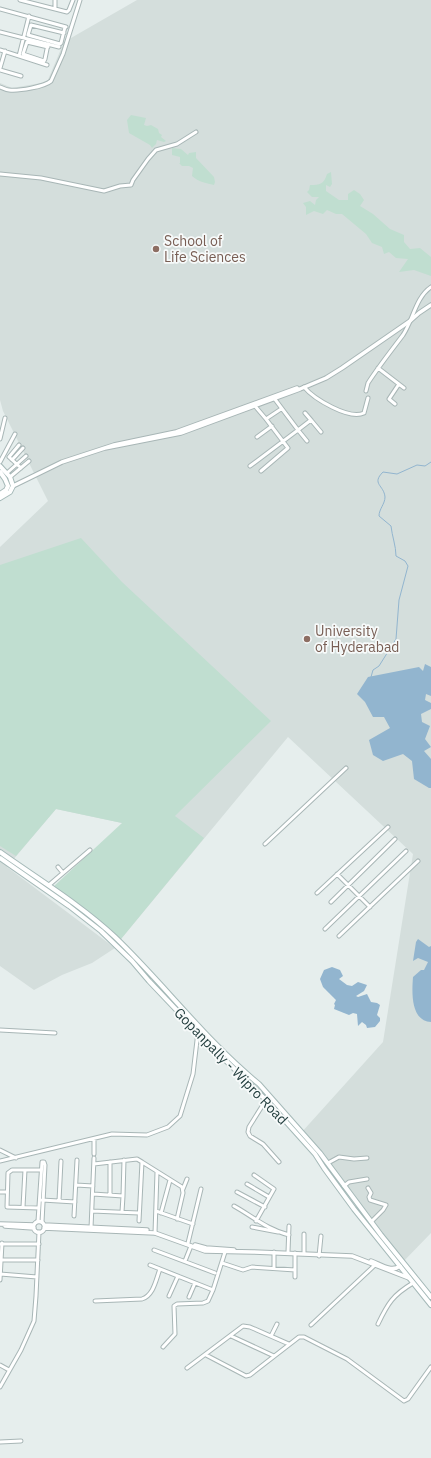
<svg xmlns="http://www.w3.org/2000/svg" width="431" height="1458" font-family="'IBM Plex Sans',sans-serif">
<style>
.built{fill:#d4dedc}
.green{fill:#c0ded0}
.water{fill:#92b5cf}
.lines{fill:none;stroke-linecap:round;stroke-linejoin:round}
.stream{stroke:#92b5cf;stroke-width:1}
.minor-casing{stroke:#a8b6b6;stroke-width:5}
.tertiary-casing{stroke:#a8b6b6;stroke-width:5.5}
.secondary-casing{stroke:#a5b9b8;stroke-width:6}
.minor{stroke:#fff;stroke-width:3}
.tertiary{stroke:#fff;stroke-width:3.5}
.secondary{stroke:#fff;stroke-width:4}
.education-dot{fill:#8d6e63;stroke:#f7fafa;stroke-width:1.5}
.labels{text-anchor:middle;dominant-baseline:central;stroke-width:3.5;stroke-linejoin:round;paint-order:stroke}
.education-label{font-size:14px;fill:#785e54;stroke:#f7fafa;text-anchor:start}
.street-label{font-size:14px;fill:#254040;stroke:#f7fafa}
</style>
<rect width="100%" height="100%" fill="#e6eeed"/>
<path class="built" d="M137 0H431V1233L402 1263 301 1133 383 1042 413 854 288 737 121 939 122 823 56 809 7 867 115 948 92 963 62 975 34 990 0 966V547L48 501 3 411 0 400V83L12 88 47 82 64 42Z"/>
<path class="green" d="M131 115 146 118 144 125 147 126 151 125 158 129 159 133 162 135 161 137 166 141 164 142 157 140 156 144 152 148 150 145 129 133 127 120Z
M172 148 181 149 188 155 189 153 196 152V158L214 177 215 182 214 185C205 183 199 182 192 176L193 168 189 166H182L179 163H180V157L172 155Z
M331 172 332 184 330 187 326 185V191L339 200H348V194L354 190 360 194 364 200 360 206 373 214 390 229 404 235V242L410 249 420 248 431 257V276L414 270 399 272 408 259 396 258 389 252 384 254 382 247 372 243 366 234 342 214H336L327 210 323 214 314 211 306 215V207L303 203 310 201 315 205 316 200 319 197H312L307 192 309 190 310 185C320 185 324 184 327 174Z
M81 538 122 582 271 721 175 816 204 838 121 939 53 887 122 823 56 809 16 856 0 846V565Z"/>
<path class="water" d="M425 664 431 667V696L426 694 425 700 431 703V709L421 714 422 722 430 726 425 739 431 747 424 751 431 759V788H429L414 779 412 761 403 754 383 761 373 755 369 740 390 728 384 717H373L365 702 357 694 368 677 419 667 423 671Z
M418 939 429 947 431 946V1022C410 1021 412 991 413 977L421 970H424L428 962 418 958 413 961 416 942Z
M332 967 340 970 343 976 339 979 347 985 352 986 358 982 367 985 364 991 356 996 358 997 367 994 371 1002 377 1003 380 1005 377 1015 380 1018V1021L375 1027 367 1028 366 1025 362 1022 358 1026 357 1014 353 1013 349 1015 334 1009 335 1005 334 1004 336 1000 323 987 320 979 324 970Z"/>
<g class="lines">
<path class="stream" d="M371 677 373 670 379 666 396 639 399 600 408 566 405 561 396 556C396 546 392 536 391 526L379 516C379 509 385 504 385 497 384 485 371 484 383 472L397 474 417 465 425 466 431 462"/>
<g class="minor-casing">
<path id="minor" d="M20 0 67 12 69 10 73 0
M0 9 66 27
M55 9V0
M0 32 59 47
M64 33 31 25 28 35 60 44 61 43 65 27
M48 47 27 42 23 54 44 61 45 59 48 44
M0 50 47 65
M19 56 29 16
M0 68 5 51
M0 70 21 76
M0 87C3 88 6 90 9 90 19 91 44 87 51 81L63 54 80 0
M0 174 41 178 104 191 120 186 131 185 133 180 148 159 156 150 177 144 196 132
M378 368 404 388
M304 387C314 399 349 420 364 413L368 398
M366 391 368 383C379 366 391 351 403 335 413 320 416 297 431 287
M395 404 389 399 399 384
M255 406 266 419 288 448 261 471
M305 413 311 420 298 430 307 441
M266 419 281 409
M311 420 321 432
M257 437 272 426
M0 439 5 418
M19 445 9 457 21 468
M12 460 23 448
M0 462 15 434
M250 466 298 430 274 398
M7 473 26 456
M10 477 29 461
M265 844 346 768
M58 867 63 873
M337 874 370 907
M49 885 90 850
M317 893 388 827
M331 902 395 839
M325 929 406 851
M339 936 418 861
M0 1030 55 1033
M266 1100 249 1127 248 1132 250 1136 263 1144 279 1162
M94 1139V1154
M0 1150 16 1158
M0 1161 112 1134 147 1135 168 1127 180 1116 193 1074 198 1032
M142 1162 182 1187 183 1193 177 1219
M328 1163 339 1157 354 1159 367 1158
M94 1164 137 1159 142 1162 139 1221
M254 1175 274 1189 256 1221
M247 1184 269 1197
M76 1185 93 1186
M344 1186 349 1182 367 1179
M368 1188 371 1193 369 1197 370 1200 386 1205 383 1210 371 1222
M183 1189 187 1179
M0 1192H7
M237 1192 265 1207
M93 1194 123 1196 122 1212
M110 1195V1162
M123 1196 124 1160
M42 1200 75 1202
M59 1201 61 1161
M234 1206C252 1216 268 1230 289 1235
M23 1207 25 1170
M39 1208 7 1207 8 1173 12 1170H41
M92 1211 139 1213
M156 1211 193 1224
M161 1213 170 1180
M74 1216 77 1160
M38 1221 42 1162H44L45 1165 42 1222
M252 1227 278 1232
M91 1228 94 1158
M155 1233 157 1172
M188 1243 201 1189
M0 1244H39
M154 1250 215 1273
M288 1252 289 1226
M295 1253V1277
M304 1253V1234
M319 1256 321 1236
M2 1260H38
M185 1261 191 1246
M222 1263 243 1270 252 1267 295 1270
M150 1265 213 1290
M274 1268V1252
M0 1274 37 1277
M0 1280 2 1243
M169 1296 178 1276
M189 1297 195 1283
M95 1301 142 1299C154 1295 156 1279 160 1269
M378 1324C388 1303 393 1295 413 1283
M311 1325 375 1265
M231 1336 274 1356
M271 1336 277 1324
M163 1347 175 1334 174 1306 177 1304 203 1303 208 1301 213 1290 225 1252
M206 1355 246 1376 250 1375 299 1337H304L347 1359 404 1401 408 1399 431 1367
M0 1365 9 1370
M187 1368 243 1326 250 1327 289 1344
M0 1387 21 1350 34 1321 36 1296 39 1232
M0 1442 21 1441"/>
</g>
<g class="tertiary-casing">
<path id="tertiary" d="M105 448 181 433 300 389 326 378 342 368 410 321 419 313 431 305
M13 486 62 462 114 445 176 432 297 388
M33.5 1227a5.5 5.5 0 1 1 11 0a5.5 5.5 0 1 1-11 0Z
M0 1224 34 1225
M44 1225 147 1230
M5 1226 34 1228
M44 1228 155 1233 205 1251 253 1252 352 1256 409 1278
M195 1245 206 1248 234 1250
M371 1261C380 1264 391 1273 400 1266"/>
</g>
<g class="secondary-casing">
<path id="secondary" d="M0 466 10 477 13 486 10 492 0 498
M0 472 5 479 8 486 6 490 0 494
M0 852C38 879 81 905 115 937 164 984 206 1041 259 1084L320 1153 381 1235 431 1297
M0 858 69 906 101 931 132 961 149 981 204 1039 271 1105 315 1154 324 1168 354 1209 431 1305"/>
</g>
<use href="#minor" class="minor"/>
<use href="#tertiary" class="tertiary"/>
<use href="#secondary" class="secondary"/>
</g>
<g class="education-dot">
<circle cx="156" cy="249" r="4"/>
<circle cx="307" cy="639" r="4"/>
</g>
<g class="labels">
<g class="education-label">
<text x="164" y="241">School of<tspan x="164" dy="16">Life Sciences</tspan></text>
<text x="315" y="631">University<tspan x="315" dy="16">of Hyderabad</tspan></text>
</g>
<g class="street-label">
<text transform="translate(231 1066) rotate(46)">Gopanpally - Wipro Road</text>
</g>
</g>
</svg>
